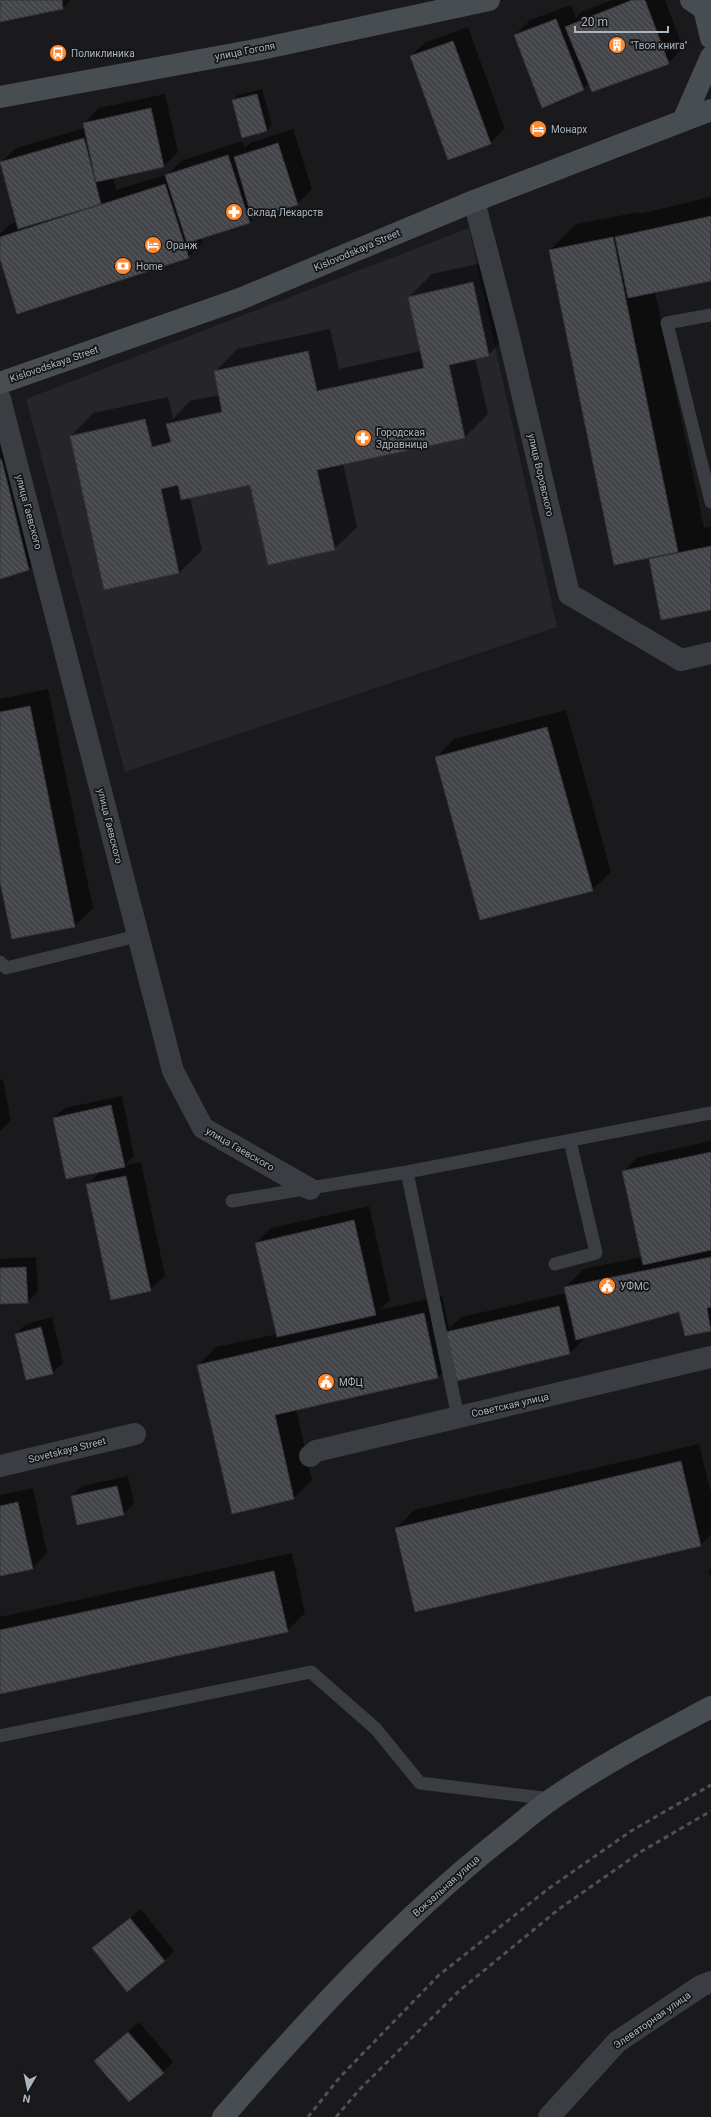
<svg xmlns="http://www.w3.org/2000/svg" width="711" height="2117" font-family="Roboto,sans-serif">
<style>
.built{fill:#26262a}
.shadow{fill:#0007}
.building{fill:url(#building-back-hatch);stroke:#333539}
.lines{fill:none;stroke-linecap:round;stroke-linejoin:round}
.lane{stroke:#3a3d42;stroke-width:13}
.street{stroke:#3a3d42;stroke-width:22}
.secondary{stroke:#484d52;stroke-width:22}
.rail{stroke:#4d5257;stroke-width:3;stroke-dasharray:5 4;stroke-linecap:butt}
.labels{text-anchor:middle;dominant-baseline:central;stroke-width:3.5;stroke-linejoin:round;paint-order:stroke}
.poi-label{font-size:10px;fill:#abb5bd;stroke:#151518;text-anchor:start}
.street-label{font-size:10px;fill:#abb5bd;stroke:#151518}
</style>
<defs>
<pattern id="building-back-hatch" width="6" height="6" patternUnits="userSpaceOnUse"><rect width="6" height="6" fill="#44454a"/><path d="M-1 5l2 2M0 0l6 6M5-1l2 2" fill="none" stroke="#5c5e62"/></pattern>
</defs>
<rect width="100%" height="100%" fill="#1a1a1c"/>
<path class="built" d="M469 228 557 627 125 772 26 399Z"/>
<path class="shadow" d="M0 0H70L63 8 0 21Z
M612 0H665L683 48 668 63 589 83 583 89 515 35 530 20 571 5 576 18 581 12Z
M468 27 505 129 490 143 411 56 426 42Z
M262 89 272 125 267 130 233 100 238 95Z
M165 94 178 152 164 166 113 177 116 190 168 174 181 161 242 141 245 148 250 143 293 129 312 189 297 204 257 215 250 222 201 238 203 243 188 257 0 256V234L9 225 17 222 1 162 16 148 85 128 84 123 99 108Z
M711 197V280L655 292 704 528 711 526V609L662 619 650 557 550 250 576 224 639 212V214Z
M495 260 511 332 488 355 475 358 488 414 465 437 343 463 357 527 334 549 251 484 190 497 202 550 179 573 71 436 93 413 168 397 173 419 190 401 220 395 215 372 237 349 330 329 339 369 421 351 409 297 432 274Z
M0 436 43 555 28 569 0 578Z
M48 689 93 908 75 926 13 938 0 877V699Z
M566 710 611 872 592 890 436 758 454 739Z
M3 1079 11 1121 0 1131V1080Z
M122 1096 134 1156 125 1165 141 1162 165 1276 150 1290 87 1185 101 1171 54 1118 64 1108Z
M711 1141V1330L685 1335 680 1310 584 1337V1339L570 1353 454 1361 438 1377 296 1409 312 1480 294 1498 198 1366 216 1347 277 1334 256 1243 271 1228 369 1206 390 1300 379 1310 442 1296 449 1329 461 1317 567 1293 565 1288 583 1269 642 1257 623 1172 638 1157Z
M36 1257 38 1291 28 1302 0 1303V1259Z
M52 1317 63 1363 52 1373 16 1334 26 1324Z
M699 1444 711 1493V1535L701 1545 396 1528 414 1510Z
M128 1476 134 1504 123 1514 72 1496 82 1486Z
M33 1488 47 1553 33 1568 0 1575V1495Z
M292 1553 305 1613 287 1631 0 1693V1617Z
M711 1568V1578L708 1570Z
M141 1909 174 1951 164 1961 94 1948Z
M139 2022 173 2062 163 2072 95 2061Z"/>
<path class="building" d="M0 0H62L63 9 0 22Z
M632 0H645L669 64 592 92 565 27Z
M556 19 584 90 542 108 514 35Z
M453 41 491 144 448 160 410 56Z
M257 94 267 131 242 138 232 100Z
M151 108 164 167 96 182 83 123Z
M84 138 101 204 18 229 0 162Z
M278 143 298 205 252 218 234 157Z
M228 155 250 223 187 243 165 175Z
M165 184 189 258 17 314 0 259V237Z
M711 216V281L628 298 615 237Z
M613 237 678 552 614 565 549 250Z
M473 282 489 356 449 365 465 438 317 470 335 550 268 565 250 485 181 500 178 485 161 489 179 573 104 590 70 436 145 419 152 447 171 442 166 424 222 412 214 371 308 351 317 391 424 368 408 297Z
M0 458 2 461 29 570 0 579Z
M711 546V610L661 620 649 559Z
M30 706 75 927 12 939 0 882V712Z
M547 727 593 891 480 920 435 757Z
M111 1105 125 1167 66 1179 53 1118Z
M711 1152V1250L643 1265 622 1171Z
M126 1176 151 1291 111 1300 86 1184Z
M354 1220 376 1315 277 1337 255 1243Z
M711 1257V1307L707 1308 711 1331 685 1336 679 1312 576 1340 564 1287Z
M26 1267 28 1303 0 1304V1268Z
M559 1306 570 1354 457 1381 446 1332Z
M424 1313 438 1378 275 1415 294 1499 232 1514 197 1365Z
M41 1327 53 1374 26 1380 15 1334Z
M681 1461 701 1546 415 1612 395 1528Z
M117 1486 124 1515 77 1525 71 1496Z
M18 1502 33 1569 0 1576V1506Z
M274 1571 288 1632 0 1694V1630Z
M130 1918 165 1961 127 1992 92 1948Z
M128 2032 164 2073 129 2102 94 2061Z"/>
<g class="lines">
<path class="lane" d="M711 315 667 323 711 502
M0 962 6 968 137 936
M407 1172 458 1417
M232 1201 407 1172 711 1113
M555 1264 596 1253 570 1141
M0 1736 311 1672 376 1729 420 1783 551 1799"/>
<path class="street" d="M474 201 507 329 569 594 681 660 711 653
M0 399 173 1071 203 1128 310 1189
M310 1456 316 1451 711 1357
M0 1466 135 1434
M549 2117 617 2042 701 1986 711 1982"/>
<path class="secondary" d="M691 0 704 9 711 38
M0 97 261 49 489 0
M683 121 711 57
M0 383 240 299 474 201 711 110
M223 2117C309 2018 399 1920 501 1839 518 1826 534 1811 552 1799 602 1764 657 1736 711 1707"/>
<path class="rail" d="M308 2117 340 2077 439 1975 548 1889 631 1831 711 1785
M336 2117 359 2090 459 1991 559 1909 642 1851 711 1811"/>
</g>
<defs>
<g id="building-disc" transform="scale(0.9)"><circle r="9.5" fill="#ff8a2f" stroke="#151518"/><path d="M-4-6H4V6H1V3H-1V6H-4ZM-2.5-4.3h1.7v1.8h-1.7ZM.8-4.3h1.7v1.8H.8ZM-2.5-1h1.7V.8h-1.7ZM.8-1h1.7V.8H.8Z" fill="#fff"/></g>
<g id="bus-disc" transform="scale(0.9)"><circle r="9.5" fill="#ff8a2f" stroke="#151518"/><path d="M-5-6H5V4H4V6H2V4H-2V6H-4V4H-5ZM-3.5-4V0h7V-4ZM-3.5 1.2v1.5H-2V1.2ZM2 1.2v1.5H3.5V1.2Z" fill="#fff"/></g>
<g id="hotel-disc" transform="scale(0.9)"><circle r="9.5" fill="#ff8a2f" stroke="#151518"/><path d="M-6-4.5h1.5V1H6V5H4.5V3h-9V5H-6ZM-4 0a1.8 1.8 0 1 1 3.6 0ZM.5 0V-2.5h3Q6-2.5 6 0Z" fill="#fff"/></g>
<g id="pharmacy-disc" transform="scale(0.9)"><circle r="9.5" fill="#ff8a2f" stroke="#151518"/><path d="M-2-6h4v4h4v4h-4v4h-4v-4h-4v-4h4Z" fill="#fff"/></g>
<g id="bank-disc" transform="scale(0.9)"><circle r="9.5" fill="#ff8a2f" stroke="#151518"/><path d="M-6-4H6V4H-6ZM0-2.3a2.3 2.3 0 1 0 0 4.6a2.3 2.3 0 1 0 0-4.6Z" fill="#fff"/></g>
<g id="civic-disc" transform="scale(0.9)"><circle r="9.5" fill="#ff8a2f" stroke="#151518"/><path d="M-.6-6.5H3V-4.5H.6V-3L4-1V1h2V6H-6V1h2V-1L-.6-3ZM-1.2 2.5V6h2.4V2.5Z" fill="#fff"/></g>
</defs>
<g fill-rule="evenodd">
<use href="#building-disc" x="617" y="45"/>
<use href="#bus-disc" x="58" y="53"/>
<use href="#hotel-disc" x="538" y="129"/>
<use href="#pharmacy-disc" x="234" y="212"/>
<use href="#hotel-disc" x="153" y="245"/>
<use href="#bank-disc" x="123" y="266"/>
<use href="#pharmacy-disc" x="363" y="438"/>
<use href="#civic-disc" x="607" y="1286"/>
<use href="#civic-disc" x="326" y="1382"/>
</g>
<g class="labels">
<g class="poi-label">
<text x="630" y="45">"Твоя книга"</text>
<text x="71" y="53">Поликлиника</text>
<text x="551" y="129">Монарх</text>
<text x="247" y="212">Склад Лекарств</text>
<text x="166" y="245">Оранж</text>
<text x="136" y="266">Home</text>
<text x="376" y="432">Городская<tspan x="376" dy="12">Здравница</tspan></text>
<text x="620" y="1286">УФМС</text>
<text x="339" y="1382">МФЦ</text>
</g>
<g class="street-label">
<text transform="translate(245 51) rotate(-11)">улица Гоголя</text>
<text transform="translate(357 250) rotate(-23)">Kislovodskaya Street</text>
<text transform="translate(54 364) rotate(-19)">Kislovodskaya Street</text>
<text transform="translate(541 475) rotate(77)">улица Воровского</text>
<text transform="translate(29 512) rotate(75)">улица Гаевского</text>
<text transform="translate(110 826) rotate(76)">улица Гаевского</text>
<text transform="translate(240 1149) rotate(30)">улица Гаевского</text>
<text transform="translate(510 1405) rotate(-13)">Советская улица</text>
<text transform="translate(67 1450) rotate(-14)">Sovetskaya Street</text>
<text transform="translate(446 1886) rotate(-42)">Вокзальная улица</text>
<text transform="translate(652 2020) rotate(-35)">Элеваторная улица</text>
</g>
</g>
<g transform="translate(28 2089) rotate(189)" stroke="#151518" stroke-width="3" paint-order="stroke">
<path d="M0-3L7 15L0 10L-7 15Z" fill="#abb5bd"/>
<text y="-6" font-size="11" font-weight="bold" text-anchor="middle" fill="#abb5bd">N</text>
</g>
<path d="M575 26v6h93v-6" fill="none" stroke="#abb5bd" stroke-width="2"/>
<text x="581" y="26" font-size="12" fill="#abb5bd" stroke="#151518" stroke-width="3" paint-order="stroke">20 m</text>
</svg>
